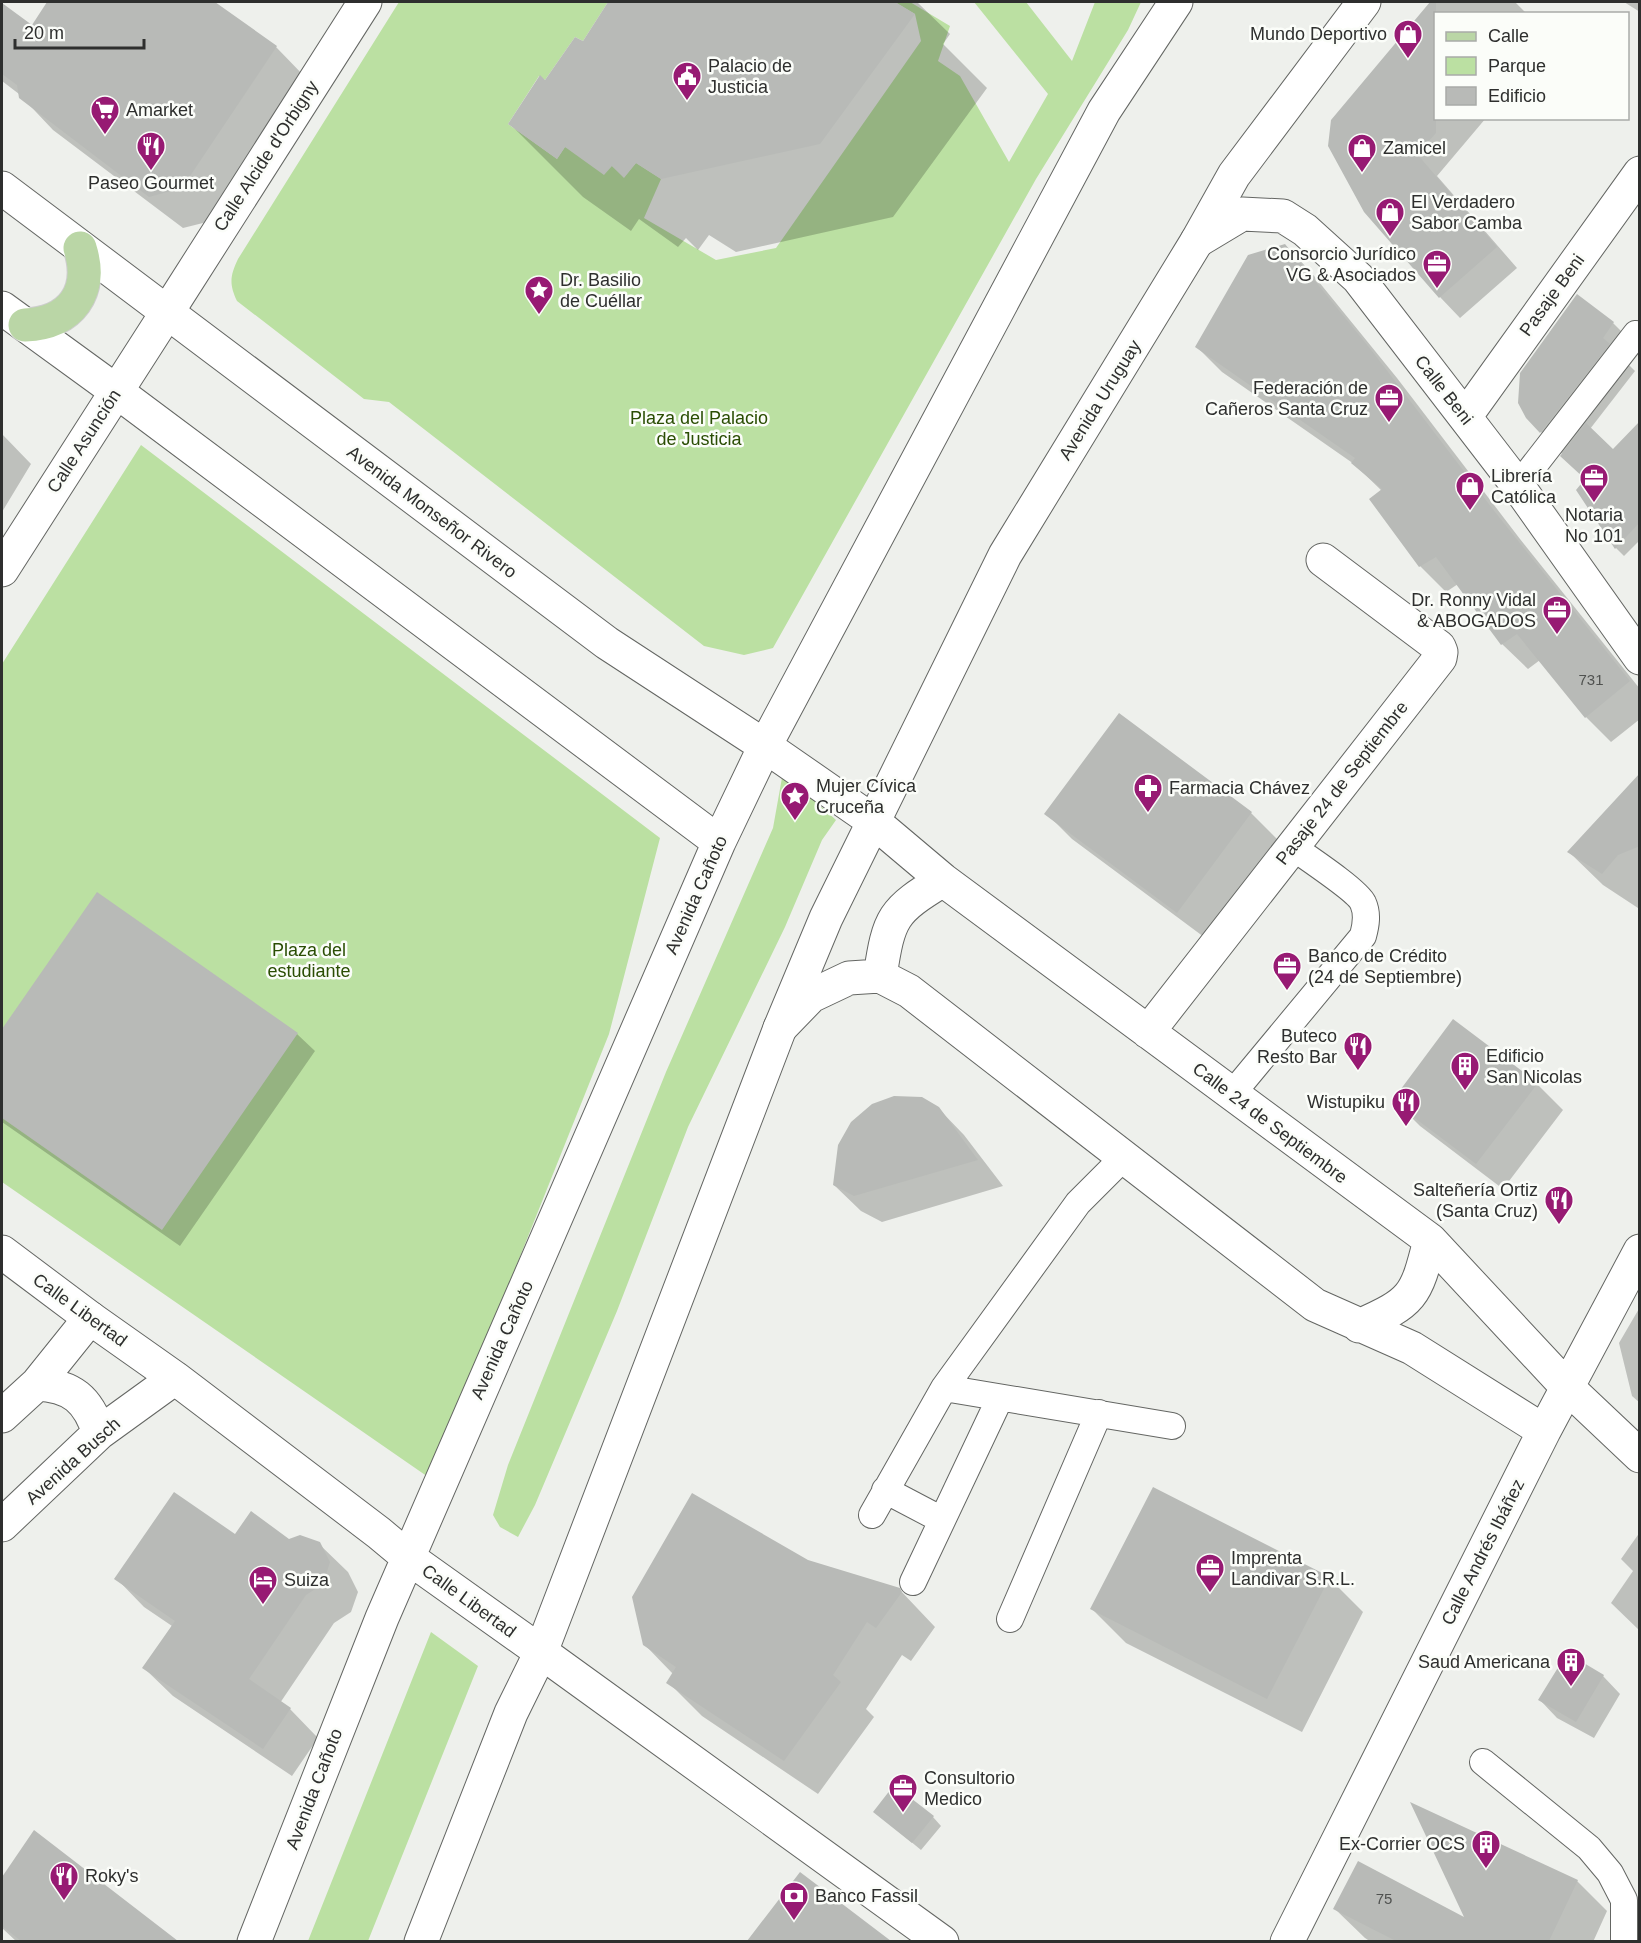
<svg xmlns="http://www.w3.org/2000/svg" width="1641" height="1943" font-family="Helvetica,sans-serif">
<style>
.green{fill:#bbe0a2}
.shadow{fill:#0003}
.building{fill:#b8bab7}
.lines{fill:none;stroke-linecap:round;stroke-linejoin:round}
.service-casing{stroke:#646663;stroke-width:28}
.minor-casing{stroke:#646663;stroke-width:35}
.tertiary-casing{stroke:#646663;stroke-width:35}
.secondary-casing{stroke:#646663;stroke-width:35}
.primary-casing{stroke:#cdcdcd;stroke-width:35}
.service{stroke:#fff;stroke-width:26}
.minor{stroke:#fff;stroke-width:33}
.tertiary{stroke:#fff;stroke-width:33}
.secondary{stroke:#fff;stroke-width:33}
.primary{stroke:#bad6a6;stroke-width:33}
.labels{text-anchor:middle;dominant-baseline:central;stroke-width:5;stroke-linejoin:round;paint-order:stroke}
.number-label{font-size:15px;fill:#505250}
.poi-label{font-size:18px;fill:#2e2f2e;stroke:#fbfdf9;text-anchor:start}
.street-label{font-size:18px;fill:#2e2f2e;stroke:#fbfdf9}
.park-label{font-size:18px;fill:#2a4d03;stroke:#fbfdf9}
</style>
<rect width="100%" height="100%" fill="#eef0ec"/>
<path class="green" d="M399 2H608L583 41 575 37 545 80 539 76 508 124 557 159 565 147 612 166 624 177 636 163 661 179 644 218 716 260 776 248 921 41 915 14 895 2H910L950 26 938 61 960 76 1009 162 1048 94 974 2H1026L1072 61 1095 2H1141L1128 30 1036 179 773 648 744 655 704 646 389 402 364 399 237 301C229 284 230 276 238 259Z
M141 445 660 838 609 1034 431 1479 2 1182V664Z
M783 772 836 820 822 840 785 927 688 1127 617 1311 535 1505 518 1537 500 1527 493 1515 508 1465 666 1072 773 828Z
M431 1632 478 1666 368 1941H308Z"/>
<path class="shadow" d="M48 2H212L276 47 308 80 215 220 183 228 53 130 19 94 2 81V5L33 27Z
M610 2H917L950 34 943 44 987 88 893 217 736 252 709 235 698 250 686 238 678 247 639 219 631 231 583 197 510 124 545 82 583 43Z
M1432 2H1515L1527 14H1436V118H1486L1437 176 1517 268 1460 318 1440 297 1332 120Z
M1624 2H1640V12Z
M1285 245 1310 271 1397 378 1520 539 1640 689V719L1611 742 1586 717 1540 660 1528 669 1502 644 1458 584 1446 592 1420 566 1371 499 1382 491 1354 464 1222 372 1197 347Z
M1613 323 1639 349 1628 364 1635 371 1590 429 1613 452 1640 424V540L1624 556 1616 548 1587 480 1541 432 1523 411Z
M2 434 31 464 2 512Z
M1640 775V905L1638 908 1603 885 1569 852Z
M1046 813H1251L1277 839 1204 937 1072 839Z
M97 894 297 1034 315 1051 180 1246 2 1122V1032Z
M1537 1084 1563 1110 1503 1189 1420 1126 1394 1100Z
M938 1108 964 1135 1003 1186 882 1222 861 1211 834 1185Z
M1640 1307V1403L1632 1396 1619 1343Z
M1640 1532V1631L1611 1603 1633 1571 1621 1559Z
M235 1536 319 1544 348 1572 358 1592 351 1612 334 1623 280 1703 290 1709 318 1738 292 1776 173 1696 144 1668 172 1626 144 1607 116 1578Z
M808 1561 899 1589 935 1627 911 1661 902 1655 866 1709 874 1717 818 1794 702 1716 668 1682 673 1674 644 1644Z
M1329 1578 1363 1612 1302 1732 1126 1643 1092 1609Z
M1603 1676 1620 1694 1594 1738 1557 1718 1540 1700Z
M875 1812 933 1817 941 1826 921 1850Z
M35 1832 162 1931 172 1942H17L2 1928V1880Z
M800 1874 886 1940 888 1942H748Z
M1577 1881 1607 1911 1593 1942H1371L1365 1938 1335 1909 1468 1920Z"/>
<path class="building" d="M47 2H215L277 46 182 188 149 197 19 98 17 85 2 74V3L32 25Z
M608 2H895L915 14 820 144 661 179 636 163 624 178 612 166 604 175 565 147 557 159 508 124 540 75 545 80 575 37 583 41Z
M1430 2H1436V133L1417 154 1497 247 1439 298 1364 212 1328 146 1331 120Z
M1285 244 1372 351 1495 512 1630 681 1585 718 1517 634 1501 645 1436 557 1419 567 1369 499 1382 489 1351 463 1355 458 1195 347 1248 255Z
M1577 294 1614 322 1603 338 1610 344 1540 433 1526 418 1518 403 1520 373Z
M1640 421V522L1615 549 1576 490 1585 479 1560 456 1586 423 1613 449Z
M1119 713 1252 812 1177 913 1044 814Z
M1640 773V846L1618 855 1602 874 1567 852Z
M97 892 298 1033 162 1230 2 1118V1029Z
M1453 1019 1538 1083 1476 1164 1392 1101Z
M894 1096 922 1097 939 1107 978 1160 854 1196 833 1185 838 1145 851 1122 872 1104Z
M1153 1487 1330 1577 1267 1699 1090 1609Z
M174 1492 235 1534 251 1511 289 1539 300 1535 320 1542 330 1562 323 1584 306 1595 249 1679 291 1708 263 1749 142 1668 175 1621 114 1579Z
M692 1493 808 1560 900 1588 902 1592 876 1628 867 1622 833 1675 841 1682 784 1761 666 1683 676 1667 643 1645 632 1597Z
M1567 1653 1604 1675 1576 1722 1538 1700Z
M894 1785 934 1816 912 1843 873 1812Z
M1410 1802 1578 1880 1549 1941H1396L1333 1909 1358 1861 1464 1917Z
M34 1830 178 1941H21L2 1926V1877Z
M800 1872 841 1903 891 1941H747Z"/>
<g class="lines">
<g class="service-casing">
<path id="service" d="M1518 486 1636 334
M1232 1094 1363 936C1366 925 1368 914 1363 903 1358 891 1305 856 1291 846
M944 1388 1172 1426
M885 1490 942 1520
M872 1515 944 1388 1078 1203 1124 1157
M913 1582 1000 1398
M1010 1619 1099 1413
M1483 1762 1589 1848 1610 1873 1624 1900V1942"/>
</g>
<g class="minor-casing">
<path id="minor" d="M1197 241 1242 214 1283 216 1305 230 1358 278 1518 486 1640 658
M168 311 365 2
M1465 417 1640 173
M873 821 943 880 1430 1240 1567 1387 1640 1456
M880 976C889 917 892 911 943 880
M780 1028 811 996 849 978 880 976 909 991 1315 1305 1412 1348 1544 1431
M1148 1032 1440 658 1441 652 1439 647 1323 560
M1359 1326C1413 1302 1416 1297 1430 1240
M1287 1942 1544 1431 1640 1251"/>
</g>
<g class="tertiary-casing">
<path id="tertiary" d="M2 570 168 311
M2 1252 90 1318
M541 1652 942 1942"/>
</g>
<g class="secondary-casing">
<path id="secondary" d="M2 188 607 643 765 746 873 821
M2 308 116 391 719 842
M37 1384C72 1386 88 1399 99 1433
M2 1416 37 1384 90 1318 175 1378 379 1533 409 1558 541 1652
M2 1525 99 1433 175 1378
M254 1942 382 1618 719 842 765 746 1104 111 1176 2
M421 1942 511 1713 541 1652 780 1028 826 918 1005 555 1197 241 1234 175 1364 2"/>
</g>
<g class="primary-casing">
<path id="primary" d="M25 325C71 323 94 292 80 248"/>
</g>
<use href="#service" class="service"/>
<use href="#minor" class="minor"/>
<use href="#tertiary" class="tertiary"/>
<use href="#secondary" class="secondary"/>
<use href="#primary" class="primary"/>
</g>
<defs>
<g id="shop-pin" transform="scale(1.5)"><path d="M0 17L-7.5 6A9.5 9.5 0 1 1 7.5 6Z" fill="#971a73" stroke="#fbfdf9"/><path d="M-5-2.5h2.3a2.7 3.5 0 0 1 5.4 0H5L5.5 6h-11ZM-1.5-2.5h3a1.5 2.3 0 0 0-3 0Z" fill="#fff"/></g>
<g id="civic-pin" transform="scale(1.5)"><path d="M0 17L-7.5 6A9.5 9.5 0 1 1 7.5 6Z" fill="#971a73" stroke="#fbfdf9"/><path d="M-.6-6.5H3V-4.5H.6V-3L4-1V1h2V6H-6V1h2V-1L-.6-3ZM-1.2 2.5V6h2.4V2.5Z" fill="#fff"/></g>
<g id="supermarket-pin" transform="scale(1.5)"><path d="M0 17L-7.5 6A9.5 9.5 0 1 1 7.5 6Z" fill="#971a73" stroke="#fbfdf9"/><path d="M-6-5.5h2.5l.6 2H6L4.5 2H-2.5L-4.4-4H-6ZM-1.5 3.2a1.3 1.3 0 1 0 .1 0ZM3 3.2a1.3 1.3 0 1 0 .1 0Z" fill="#fff"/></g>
<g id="restaurant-pin" transform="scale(1.5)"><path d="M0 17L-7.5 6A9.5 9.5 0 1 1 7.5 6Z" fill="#971a73" stroke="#fbfdf9"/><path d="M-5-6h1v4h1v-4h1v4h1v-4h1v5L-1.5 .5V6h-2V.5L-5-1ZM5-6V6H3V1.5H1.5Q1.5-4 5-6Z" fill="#fff"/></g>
<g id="office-pin" transform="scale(1.5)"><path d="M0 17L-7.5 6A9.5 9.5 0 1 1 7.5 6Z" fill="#971a73" stroke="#fbfdf9"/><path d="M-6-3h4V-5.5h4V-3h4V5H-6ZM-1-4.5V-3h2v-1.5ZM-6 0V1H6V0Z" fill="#fff"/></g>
<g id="sight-pin" transform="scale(1.5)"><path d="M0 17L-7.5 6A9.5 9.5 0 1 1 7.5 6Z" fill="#971a73" stroke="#fbfdf9"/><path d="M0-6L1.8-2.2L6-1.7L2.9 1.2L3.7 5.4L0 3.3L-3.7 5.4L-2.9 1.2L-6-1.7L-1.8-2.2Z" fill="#fff"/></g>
<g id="pharmacy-pin" transform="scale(1.5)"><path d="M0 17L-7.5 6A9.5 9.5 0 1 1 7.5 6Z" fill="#971a73" stroke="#fbfdf9"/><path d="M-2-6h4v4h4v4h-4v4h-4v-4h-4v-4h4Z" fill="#fff"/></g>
<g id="building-pin" transform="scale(1.5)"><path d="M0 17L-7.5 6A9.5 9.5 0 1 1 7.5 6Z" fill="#971a73" stroke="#fbfdf9"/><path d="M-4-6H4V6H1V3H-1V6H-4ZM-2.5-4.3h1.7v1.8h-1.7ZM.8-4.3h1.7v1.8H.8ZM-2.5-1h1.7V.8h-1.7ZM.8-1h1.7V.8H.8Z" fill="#fff"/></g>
<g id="hotel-pin" transform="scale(1.5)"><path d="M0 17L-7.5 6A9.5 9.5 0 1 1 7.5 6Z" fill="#971a73" stroke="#fbfdf9"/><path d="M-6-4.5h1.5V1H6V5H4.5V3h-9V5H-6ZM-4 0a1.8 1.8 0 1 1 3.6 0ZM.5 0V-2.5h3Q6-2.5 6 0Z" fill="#fff"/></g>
<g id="bank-pin" transform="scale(1.5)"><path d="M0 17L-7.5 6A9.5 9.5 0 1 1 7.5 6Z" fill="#971a73" stroke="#fbfdf9"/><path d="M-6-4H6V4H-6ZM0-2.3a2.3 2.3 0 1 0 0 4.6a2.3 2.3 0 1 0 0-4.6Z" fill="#fff"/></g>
</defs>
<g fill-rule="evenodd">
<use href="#shop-pin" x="1408" y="34"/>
<use href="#civic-pin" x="687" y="76"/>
<use href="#supermarket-pin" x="105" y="110"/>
<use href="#restaurant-pin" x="151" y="146"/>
<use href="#shop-pin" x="1362" y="148"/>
<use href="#shop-pin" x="1390" y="212"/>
<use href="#office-pin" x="1437" y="264"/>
<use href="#sight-pin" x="539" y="290"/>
<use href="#office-pin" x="1389" y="398"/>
<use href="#office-pin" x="1594" y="478"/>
<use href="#shop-pin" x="1470" y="486"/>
<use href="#office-pin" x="1557" y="610"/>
<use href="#pharmacy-pin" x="1148" y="788"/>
<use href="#sight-pin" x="795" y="796"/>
<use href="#office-pin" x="1287" y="966"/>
<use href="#restaurant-pin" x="1358" y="1046"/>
<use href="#building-pin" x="1465" y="1066"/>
<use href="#restaurant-pin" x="1406" y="1102"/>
<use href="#restaurant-pin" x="1559" y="1200"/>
<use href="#office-pin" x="1210" y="1568"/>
<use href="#hotel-pin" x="263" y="1580"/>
<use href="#building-pin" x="1571" y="1662"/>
<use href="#office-pin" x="903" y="1788"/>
<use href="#building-pin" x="1486" y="1844"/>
<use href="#restaurant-pin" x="64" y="1876"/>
<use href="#bank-pin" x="794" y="1896"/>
</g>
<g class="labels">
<g class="number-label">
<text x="1591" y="679">731</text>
<text x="1384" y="1898">75</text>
</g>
<g class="poi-label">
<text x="1387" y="34" text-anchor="end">Mundo Deportivo</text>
<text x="708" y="66">Palacio de<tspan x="708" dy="21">Justicia</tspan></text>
<text x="126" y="110">Amarket</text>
<text x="1383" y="148">Zamicel</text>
<text x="151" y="183" text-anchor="middle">Paseo Gourmet</text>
<text x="1411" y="202">El Verdadero<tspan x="1411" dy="21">Sabor Camba</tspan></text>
<text x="1416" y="254" text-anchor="end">Consorcio Jurídico<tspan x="1416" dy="21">VG &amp; Asociados</tspan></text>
<text x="560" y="280">Dr. Basilio<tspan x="560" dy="21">de Cuéllar</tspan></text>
<text x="1368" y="388" text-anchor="end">Federación de<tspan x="1368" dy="21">Cañeros Santa Cruz</tspan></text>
<text x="1491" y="476">Librería<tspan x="1491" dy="21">Católica</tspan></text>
<text x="1594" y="515" text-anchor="middle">Notaria<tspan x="1594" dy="21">No 101</tspan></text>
<text x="1536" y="600" text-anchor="end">Dr. Ronny Vidal<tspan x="1536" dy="21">&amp; ABOGADOS</tspan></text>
<text x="816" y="786">Mujer Cívica<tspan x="816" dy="21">Cruceña</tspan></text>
<text x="1169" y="788">Farmacia Chávez</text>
<text x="1308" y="956">Banco de Crédito<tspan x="1308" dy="21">(24 de Septiembre)</tspan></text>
<text x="1337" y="1036" text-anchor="end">Buteco<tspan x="1337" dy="21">Resto Bar</tspan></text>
<text x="1486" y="1056">Edificio<tspan x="1486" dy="21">San Nicolas</tspan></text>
<text x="1385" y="1102" text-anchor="end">Wistupiku</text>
<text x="1538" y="1190" text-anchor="end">Salteñería Ortiz<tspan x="1538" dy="21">(Santa Cruz)</tspan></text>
<text x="1231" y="1558">Imprenta<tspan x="1231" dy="21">Landivar S.R.L.</tspan></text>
<text x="284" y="1580">Suiza</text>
<text x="1550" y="1662" text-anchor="end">Saud Americana</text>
<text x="924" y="1778">Consultorio<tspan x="924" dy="21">Medico</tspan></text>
<text x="1465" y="1844" text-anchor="end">Ex-Corrier OCS</text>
<text x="85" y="1876">Roky's</text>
<text x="815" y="1896">Banco Fassil</text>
</g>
<g class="street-label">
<text transform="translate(266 156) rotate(-57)">Calle Alcide d'Orbigny</text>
<text transform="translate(1552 295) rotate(-54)">Pasaje Beni</text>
<text transform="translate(1444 390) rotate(52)">Calle Beni</text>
<text transform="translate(1100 400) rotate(-58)">Avenida Uruguay</text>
<text transform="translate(84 441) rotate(-57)">Calle Asunción</text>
<text transform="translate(432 512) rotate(37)">Avenida Monseñor Rivero</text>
<text transform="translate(1342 783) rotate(-52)">Pasaje 24 de Septiembre</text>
<text transform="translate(696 895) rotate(-66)">Avenida Cañoto</text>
<text transform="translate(1270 1123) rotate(37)">Calle 24 de Septiembre</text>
<text transform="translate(80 1310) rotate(36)">Calle Libertad</text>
<text transform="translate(502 1340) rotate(-66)">Avenida Cañoto</text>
<text transform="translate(73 1461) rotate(-42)">Avenida Busch</text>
<text transform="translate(1483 1552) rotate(-63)">Calle Andrés Ibáñez</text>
<text transform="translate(469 1601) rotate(36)">Calle Libertad</text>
<text transform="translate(314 1789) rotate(-69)">Avenida Cañoto</text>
</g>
<g class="park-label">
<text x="699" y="418">Plaza del Palacio<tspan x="699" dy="21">de Justicia</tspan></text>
<text x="309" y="950">Plaza del<tspan x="309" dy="21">estudiante</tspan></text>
</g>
</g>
<rect width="1641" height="1943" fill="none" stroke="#2e2f2e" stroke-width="6"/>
<rect x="1434" y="12" width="195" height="108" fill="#fbfdf9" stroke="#a9aba8" stroke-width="1.5"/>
<rect x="1446" y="32" width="30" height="9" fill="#bad6a6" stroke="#a9aba8" stroke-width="1.5"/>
<text x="1488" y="42" font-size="18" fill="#2e2f2e">Calle</text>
<rect x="1446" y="57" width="30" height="18" fill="#bbe0a2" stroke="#a9aba8" stroke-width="1.5"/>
<text x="1488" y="72" font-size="18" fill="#2e2f2e">Parque</text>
<rect x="1446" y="87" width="30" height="18" fill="#b8bab7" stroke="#a9aba8" stroke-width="1.5"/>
<text x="1488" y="102" font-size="18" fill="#2e2f2e">Edificio</text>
<path d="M15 39v9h129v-9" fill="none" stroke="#2e2f2e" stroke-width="3"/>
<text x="24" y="39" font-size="18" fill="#2e2f2e" stroke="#fbfdf9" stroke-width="4.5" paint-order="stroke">20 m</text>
</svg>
